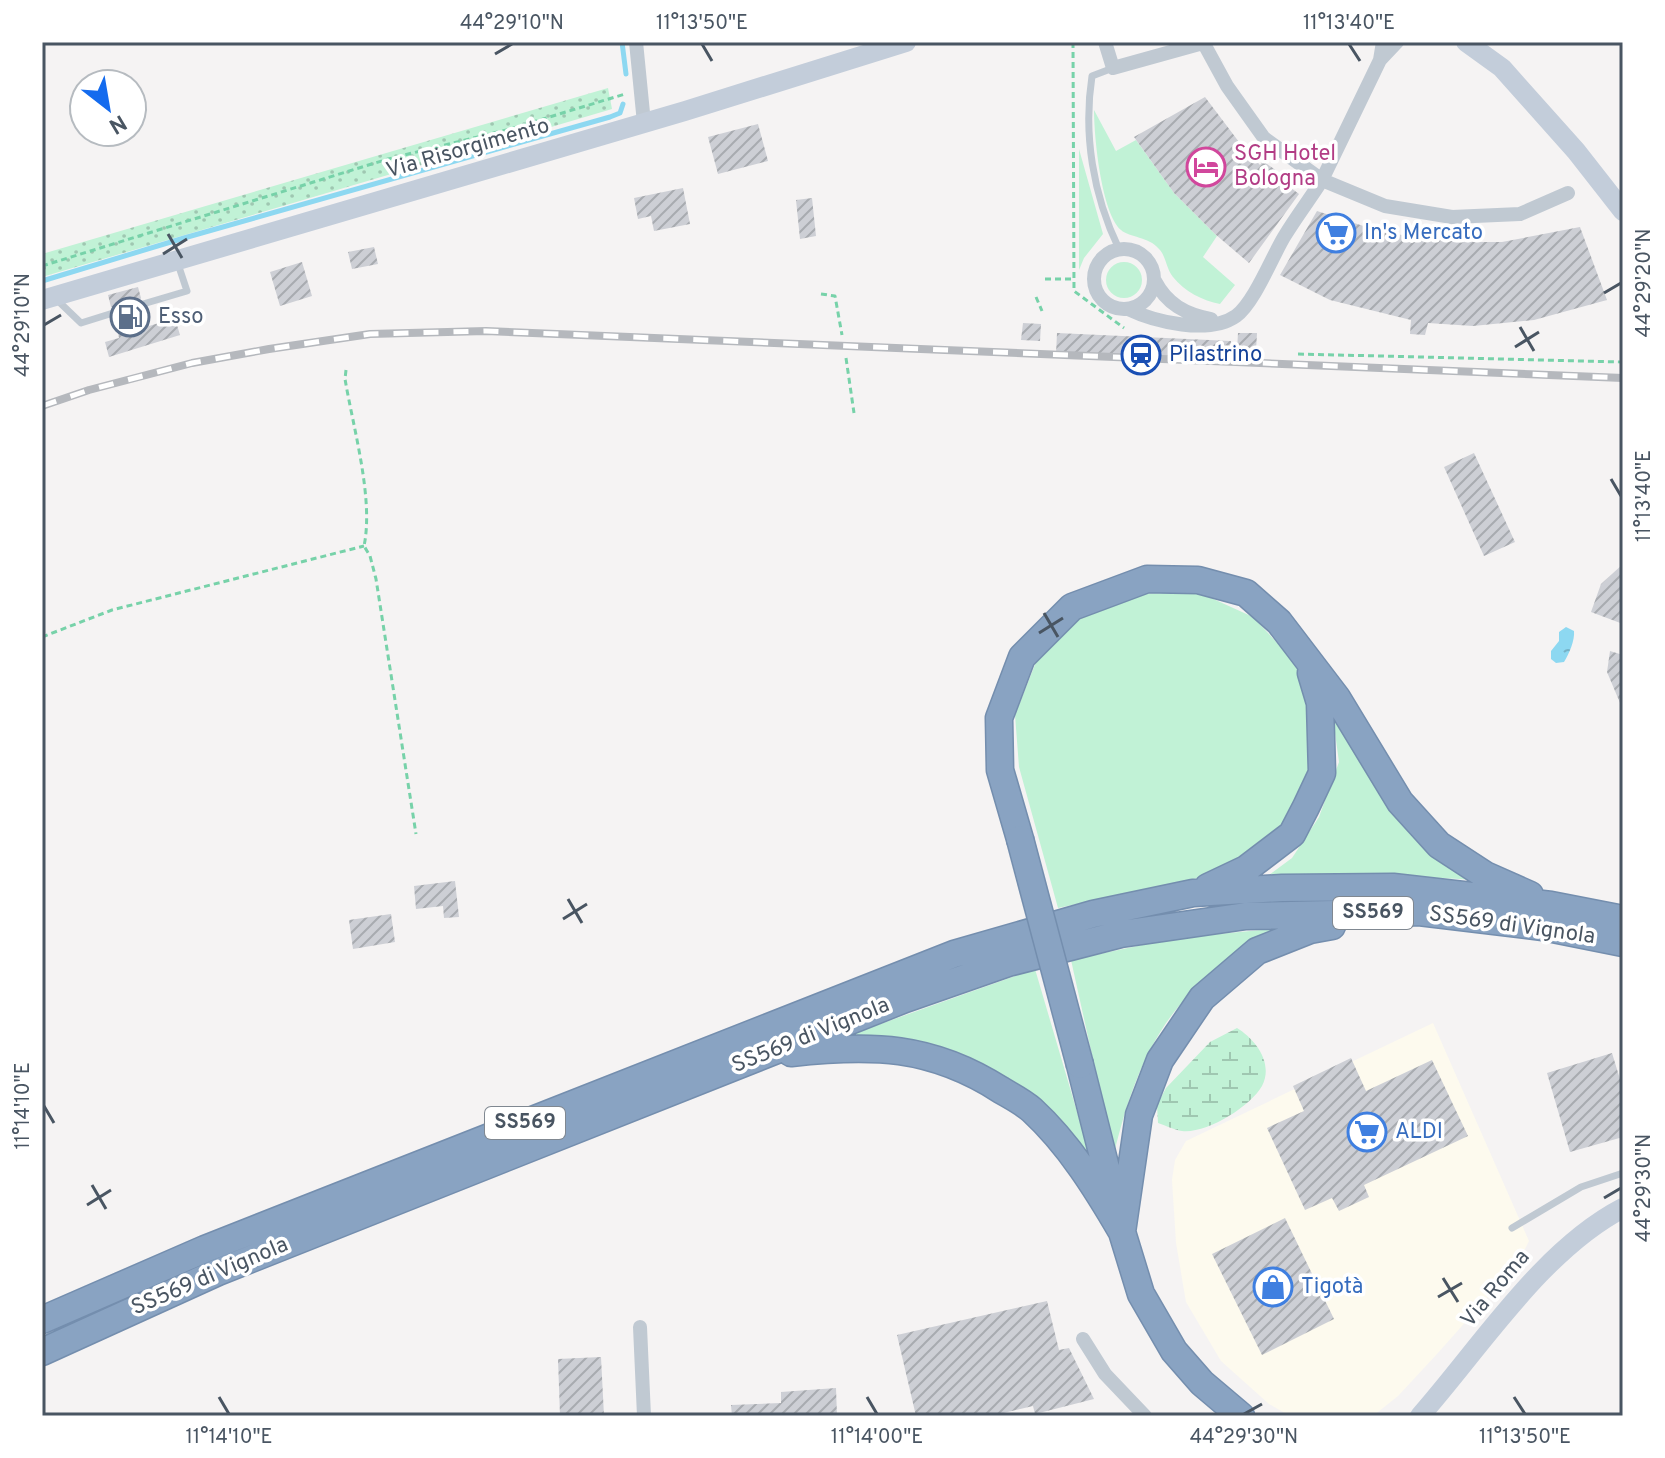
<svg xmlns="http://www.w3.org/2000/svg" width="1665" height="1458" font-family="Overpass,sans-serif">
<style>
.commercial{fill:#fdfaee}
.grass{fill:#c1f2d6}
.wetland{fill:url(#wetland-marsh)}
.park{fill:url(#park-dots)}
.water{fill:url(#water-ripples)}
.lines{fill:none;stroke-linecap:round;stroke-linejoin:round}
.stream{stroke:#8dd8f1;stroke-width:5}
.building{fill:url(#building-hatch)}
.highway-casing{stroke:#748eae;stroke-width:29}
.path{stroke:#77d2a9;stroke-width:3;stroke-dasharray:6 4;stroke-linecap:butt}
.lane{stroke:#c0c9d2;stroke-width:7}
.street{stroke:#c0c9d2;stroke-width:14}
.secondary{stroke:#c3cdda;stroke-width:20}
.highway{stroke:#89a3c2;stroke-width:26}
.rail-casing{stroke:#b5b8bd;stroke-width:8}
.rail{stroke:#fff;stroke-width:5;stroke-dasharray:15;stroke-linecap:butt}
.highway-bridge-casing{stroke:#748eae;stroke-width:29;stroke-linecap:butt}
.highway-bridge{stroke:#89a3c2;stroke-width:26}
.ticks{fill:none;stroke:#495562;stroke-width:3}
.labels{text-anchor:middle;dominant-baseline:central;stroke-width:7;stroke-linejoin:round;paint-order:stroke}
.shield{fill:#fff;stroke:#808891;stroke-width:2}
.shield-label{font-size:20px;font-weight:bold;fill:#495562}
.street-label{font-size:22px;fill:#495562;stroke:#fff}
.hotel-label{font-size:22px;fill:#b23c85;stroke:#fff;text-anchor:start}
.shop-label{font-size:22px;fill:#366cbe;stroke:#fff;text-anchor:start}
.service-label{font-size:22px;fill:#4e5e75;stroke:#fff;text-anchor:start}
.transit-label{font-size:22px;fill:#164399;stroke:#fff;text-anchor:start}
.neatline{fill:none;stroke:#495562;stroke-width:3}
.ticks-label{font-size:20px;text-anchor:middle;fill:#495562}
</style>
<defs>
<pattern id="wetland-marsh" width="20" height="14" patternUnits="userSpaceOnUse" patternTransform="scale(2)"><rect width="20" height="14" fill="#c1f2d6"/><path d="M1 5h8M5 5V1M11 12h8M15 12V8" fill="none" stroke="#9fc7b1"/></pattern>
<pattern id="park-dots" width="8" height="8" patternUnits="userSpaceOnUse" patternTransform="scale(2)"><rect width="8" height="8" fill="#c1f2d6"/><path d="M2 2h.1M6 6h.1" fill="none" stroke="#9fc7b1" stroke-width="1.8" stroke-linecap="round"/></pattern>
<pattern id="water-ripples" width="26" height="14" patternUnits="userSpaceOnUse" patternTransform="scale(2)"><rect width="26" height="14" fill="#8dd8f1"/><path d="M2 4q2-2 4 0t4 0M15 11q2-2 4 0t4 0" fill="none" stroke="#75b2c7"/></pattern>
<pattern id="building-hatch" width="6" height="6" patternUnits="userSpaceOnUse" patternTransform="scale(2)"><rect width="6" height="6" fill="#cdcfd5"/><path d="M-1 1l2-2M0 6l6-6M5 7l2-2" fill="none" stroke="#a8abb0"/></pattern>
</defs>
<rect width="100%" height="100%" fill="#f5f3f3"/>
<path class="commercial" d="M1433 1023 1529 1241 1518 1263 1437 1354 1398 1396 1373 1416H1290L1269 1404 1221 1361 1186 1302 1176 1243 1172 1180 1175 1160 1186 1141Z"/>
<path class="grass" d="M1094 110 1116 151 1136 140 1174 193 1217 236 1203 257 1235 285 1220 304C1203 301 1184 291 1173 277 1166 268 1166 256 1159 249 1148 236 1130 238 1121 230 1101 212 1094 135 1094 110Z
M1079 149 1103 234 1084 258 1079 270Z
M1106 280a18 18 0 1 1 36 0a18 18 0 1 1-36 0Z
M1198 592 1253 617 1296 663 1313 709 1310 772 1290 820 1253 854 1212 875 1058 908 1019 767 1015 715 1036 662 1079 617 1137 594Z
M1331 704 1485 881C1410 875 1336 875 1262 880L1292 858 1319 817 1339 762Z
M1282 928C1250 949 1214 969 1187 997 1147 1039 1127 1099 1114 1154L1071 960 1175 938Z
M1035 969 1090 1156 1068 1131 1020 1087 844 1037Z"/>
<path class="wetland" d="M1237 1028C1255 1039 1274 1063 1262 1086 1250 1107 1206 1134 1182 1131 1174 1130 1165 1125 1158 1123L1157 1105 1166 1088 1210 1042Z"/>
<path class="park" d="M608 88 612 109 42 277V254Z"/>
<path class="water" d="M1566 627 1574 631C1575 640 1569 654 1564 662L1556 663 1551 659V651L1559 641V632Z"/>
<g class="lines">
<path class="stream" d="M622 42 626 74
M42 281 184 238 610 117 620 113 623 104"/>
</g>
<path class="building" d="M1205 97 1239 142 1260 165 1263 161 1281 174 1278 178 1299 194 1249 263 1215 234 1174 193 1134 137Z
M758 124 768 161 718 174 708 137Z
M683 188 690 224 654 231 651 216 638 219 634 198Z
M812 198 816 236 800 239 796 200Z
M1317 211 1379 231 1431 240 1472 242H1502L1580 227 1607 300 1534 320 1473 326 1428 323 1425 335 1410 334 1411 320 1330 300 1280 275Z
M374 247 378 264 352 269 348 252Z
M302 262 312 296 280 306 270 272Z
M138 287 141 298 137 305 139 309 145 310 149 326 175 318 180 335 109 357 105 342 119 338 115 319 119 314 117 308 111 307 108 295Z
M1023 323 1041 324 1040 341 1021 340Z
M1057 333 1231 341 1230 357 1056 354Z
M1238 333H1257L1256 351 1237 350Z
M1474 453 1515 542 1484 556 1444 467Z
M1623 564V624L1591 612 1601 584Z
M1610 651 1623 655V710L1607 672Z
M455 881 459 917 444 918 443 906 416 909 414 886Z
M391 914 395 942 353 949 349 920Z
M1612 1053 1623 1089V1137L1570 1152 1547 1073Z
M1351 1058 1366 1091 1432 1060 1468 1136 1364 1185 1369 1197 1339 1211 1332 1198 1305 1210 1267 1128 1304 1111 1293 1086Z
M1285 1218 1334 1319 1262 1355 1212 1254Z
M1047 1301 1059 1350 1069 1348 1094 1399 1035 1414 1033 1406 991 1416H916L897 1335Z
M601 1357 604 1416H560L558 1359Z
M836 1388 837 1416H732L731 1405 781 1403V1392Z"/>
<g class="lines">
<g class="highway-casing">
<path id="highway" d="M1020 839 1000 770 999 718 1022 657 1072 607 1147 579 1198 580 1246 593 1279 622 1337 698 1400 802 1439 845 1485 875 1530 895
M1208 887 1246 869 1292 834 1306 807 1322 773 1320 703 1311 673
M791 1053C871 1044 931 1045 1001 1090 1011 1096 1023 1102 1032 1110 1069 1144 1097 1189 1122 1232
M1080 1065 1122 1232 1141 1294 1174 1351 1202 1383 1241 1416
M1122 1232 1139 1115 1160 1060 1202 998 1257 951 1310 930 1332 926
M42 1320 205 1249 954 954 1093 914 1193 893 1282 888 1393 887 1551 905 1623 919
M42 1352 218 1272 905 999 1008 963 1121 934 1246 916 1419 912 1543 927 1623 943"/>
</g>
<path class="path" d="M1073 42 1074 291 1124 328
M42 266 388 159 510 129 625 94
M1045 279H1073
M821 294 835 296 842 335
M1036 297 1042 311
M1298 354 1623 362
M846 358 854 413
M346 370 345 379C353 427 374 499 364 546L370 556 376 579 416 834
M42 637 112 610 364 546"/>
<path class="lane" d="M1113 68 1092 76C1083 134 1093 195 1119 249
M55 298 81 323 113 313
M143 304 187 291 178 264
M1512 1228 1581 1187 1623 1173"/>
<path class="street" d="M636 42 644 123
M1105 42 1113 68 1203 43
M1383 42 1380 60 1322 180 1385 206 1452 217 1520 214 1568 193
M1380 60 1397 42
M1094 279a30 30 0 1 1 60 0a30 30 0 1 1-60 0Z
M1155 281C1167 304 1185 314 1211 319
M1128 309C1155 322 1209 335 1236 316 1254 303 1272 257 1284 237 1296 217 1310 199 1322 180L1264 138 1227 86 1203 42
M640 1327 644 1416
M1083 1339 1105 1374 1145 1416"/>
<path class="secondary" d="M1466 42 1502 68 1576 151 1623 211
M42 300 685 111 906 42
M1420 1416C1480 1348 1542 1250 1623 1208"/>
<use href="#highway" class="highway"/>
<g class="rail-casing">
<path id="rail" d="M42 406 89 390 192 363 269 349 370 334 486 331 1623 378"/>
</g>
<use href="#rail" class="rail"/>
<g class="highway-bridge-casing">
<path id="highway-bridge" d="M1020 839 1080 1065"/>
</g>
<use href="#highway-bridge" class="highway-bridge"/>
</g>
<path class="ticks" d="M702 44 712 61M1349 44 1360 61M495 54 512 44M168 234 182 258M163 254 187 239M1604 293 1621 283M44 325 61 315M1520 327 1534 351M1515 347 1539 332M1611 479 1621 496M1044 613 1058 637M1039 633 1063 618M568 899 582 923M563 919 587 904M44 1106 54 1123M92 1185 106 1209M1604 1198 1621 1188M87 1205 111 1190M1443 1278 1458 1302M1438 1297 1462 1283M219 1397 229 1414M867 1397 877 1414M1514 1397 1525 1414M1244 1414 1262 1404"/>
<defs>
<g id="hotel-ring" transform="scale(2)"><circle r="9.5" fill="#fff" stroke="#d1479c" stroke-width="1.5"/><path d="M-6-4.5h1.5V1H6V5H4.5V3h-9V5H-6ZM-4 0a1.8 1.8 0 1 1 3.6 0ZM.5 0V-2.5h3Q6-2.5 6 0Z" fill="#d1479c"/></g>
<g id="supermarket-ring" transform="scale(2)"><circle r="9.5" fill="#fff" stroke="#3f7fe0" stroke-width="1.5"/><path d="M-6-5.5h2.5l.6 2H6L4.5 2H-2.5L-4.4-4H-6ZM-1.5 3.2a1.3 1.3 0 1 0 .1 0ZM3 3.2a1.3 1.3 0 1 0 .1 0Z" fill="#3f7fe0"/></g>
<g id="fuel-ring" transform="scale(2)"><circle r="9.5" fill="#fff" stroke="#5c6f8a" stroke-width="1.5"/><path d="M-5.5-6h7V0h2V4h1.3V-2.5L3-4.5l.8-.8L6-3V5H2.5V1h-1V6h-7ZM-4.2-4.7v3.2H.2V-4.7Z" fill="#5c6f8a"/></g>
<g id="station-ring" transform="scale(2)"><circle r="9.5" fill="#fff" stroke="#1a4fb4" stroke-width="1.5"/><path d="M-3-6H3Q5-6 5-4V2Q5 4 3 4L4.5 6H3L1.5 4h-3L-3 6H-4.5L-3 4Q-5 4-5 2V-4Q-5-6-3-6ZM-3.5-4v3h7v-3ZM-3.5 1v1.5H-2V1ZM2 1v1.5H3.5V1Z" fill="#1a4fb4"/></g>
<g id="shop-ring" transform="scale(2)"><circle r="9.5" fill="#fff" stroke="#3f7fe0" stroke-width="1.5"/><path d="M-5-2.5h2.3a2.7 3.5 0 0 1 5.4 0H5L5.5 6h-11ZM-1.5-2.5h3a1.5 2.3 0 0 0-3 0Z" fill="#3f7fe0"/></g>
</defs>
<g fill-rule="evenodd">
<use href="#hotel-ring" x="1206" y="167"/>
<use href="#supermarket-ring" x="1336" y="233"/>
<use href="#fuel-ring" x="130" y="317"/>
<use href="#station-ring" x="1141" y="355"/>
<use href="#supermarket-ring" x="1367" y="1132"/>
<use href="#shop-ring" x="1273" y="1287"/>
</g>
<g class="labels">
<g class="shield">
<rect x="1333" y="897" width="80" height="32" rx="6"/>
<rect x="485" y="1107" width="80" height="32" rx="6"/>
</g>
<g class="shield-label">
<text x="1373" y="913">SS569</text>
<text x="525" y="1123">SS569</text>
</g>
<g class="street-label">
<text transform="translate(468 149) rotate(-16)">Via Risorgimento</text>
<text transform="translate(1512 926) rotate(8)">SS569 di Vignola</text>
<text transform="translate(811 1036) rotate(-22)">SS569 di Vignola</text>
<text transform="translate(210 1277) rotate(-23)">SS569 di Vignola</text>
<text transform="translate(1496 1289) rotate(-50)">Via Roma</text>
</g>
<g class="hotel-label">
<text x="1234" y="154">SGH Hotel<tspan x="1234" dy="25">Bologna</tspan></text>
</g>
<g class="shop-label">
<text x="1364" y="233">In's Mercato</text>
<text x="1395" y="1132">ALDI</text>
<text x="1301" y="1287">Tigotà</text>
</g>
<g class="service-label">
<text x="158" y="317">Esso</text>
</g>
<g class="transit-label">
<text x="1169" y="355">Pilastrino</text>
</g>
</g>
<rect width="1665" height="1458" fill="none" stroke="#ffffff" stroke-width="88"/>
<g transform="translate(108 108) rotate(149)"><circle r="38" fill="#ffffff" stroke="#b6bbc0" stroke-width="2"/>
<path d="M0-6L14 30L0 20L-14 30Z" fill="#146bee"/>
<text y="-12" font-size="22" font-weight="bold" text-anchor="middle" fill="#495562">N</text>
</g>
<rect x="44" y="44" width="1577" height="1370" class="neatline"/>
<g class="ticks-label">
<text x="512" y="29">44°29'10"N</text>
<text x="702" y="29">11°13'50"E</text>
<text x="1349" y="29">11°13'40"E</text>
<text transform="translate(1643 283) rotate(-90)" y="7">44°29'20"N</text>
<text transform="translate(22 325) rotate(-90)" y="7">44°29'10"N</text>
<text transform="translate(1643 496) rotate(-90)" y="7">11°13'40"E</text>
<text transform="translate(22 1106) rotate(-90)" y="7">11°14'10"E</text>
<text transform="translate(1643 1188) rotate(-90)" y="7">44°29'30"N</text>
<text x="229" y="1443">11°14'10"E</text>
<text x="877" y="1443">11°14'00"E</text>
<text x="1244" y="1443">44°29'30"N</text>
<text x="1525" y="1443">11°13'50"E</text>
</g>
</svg>
